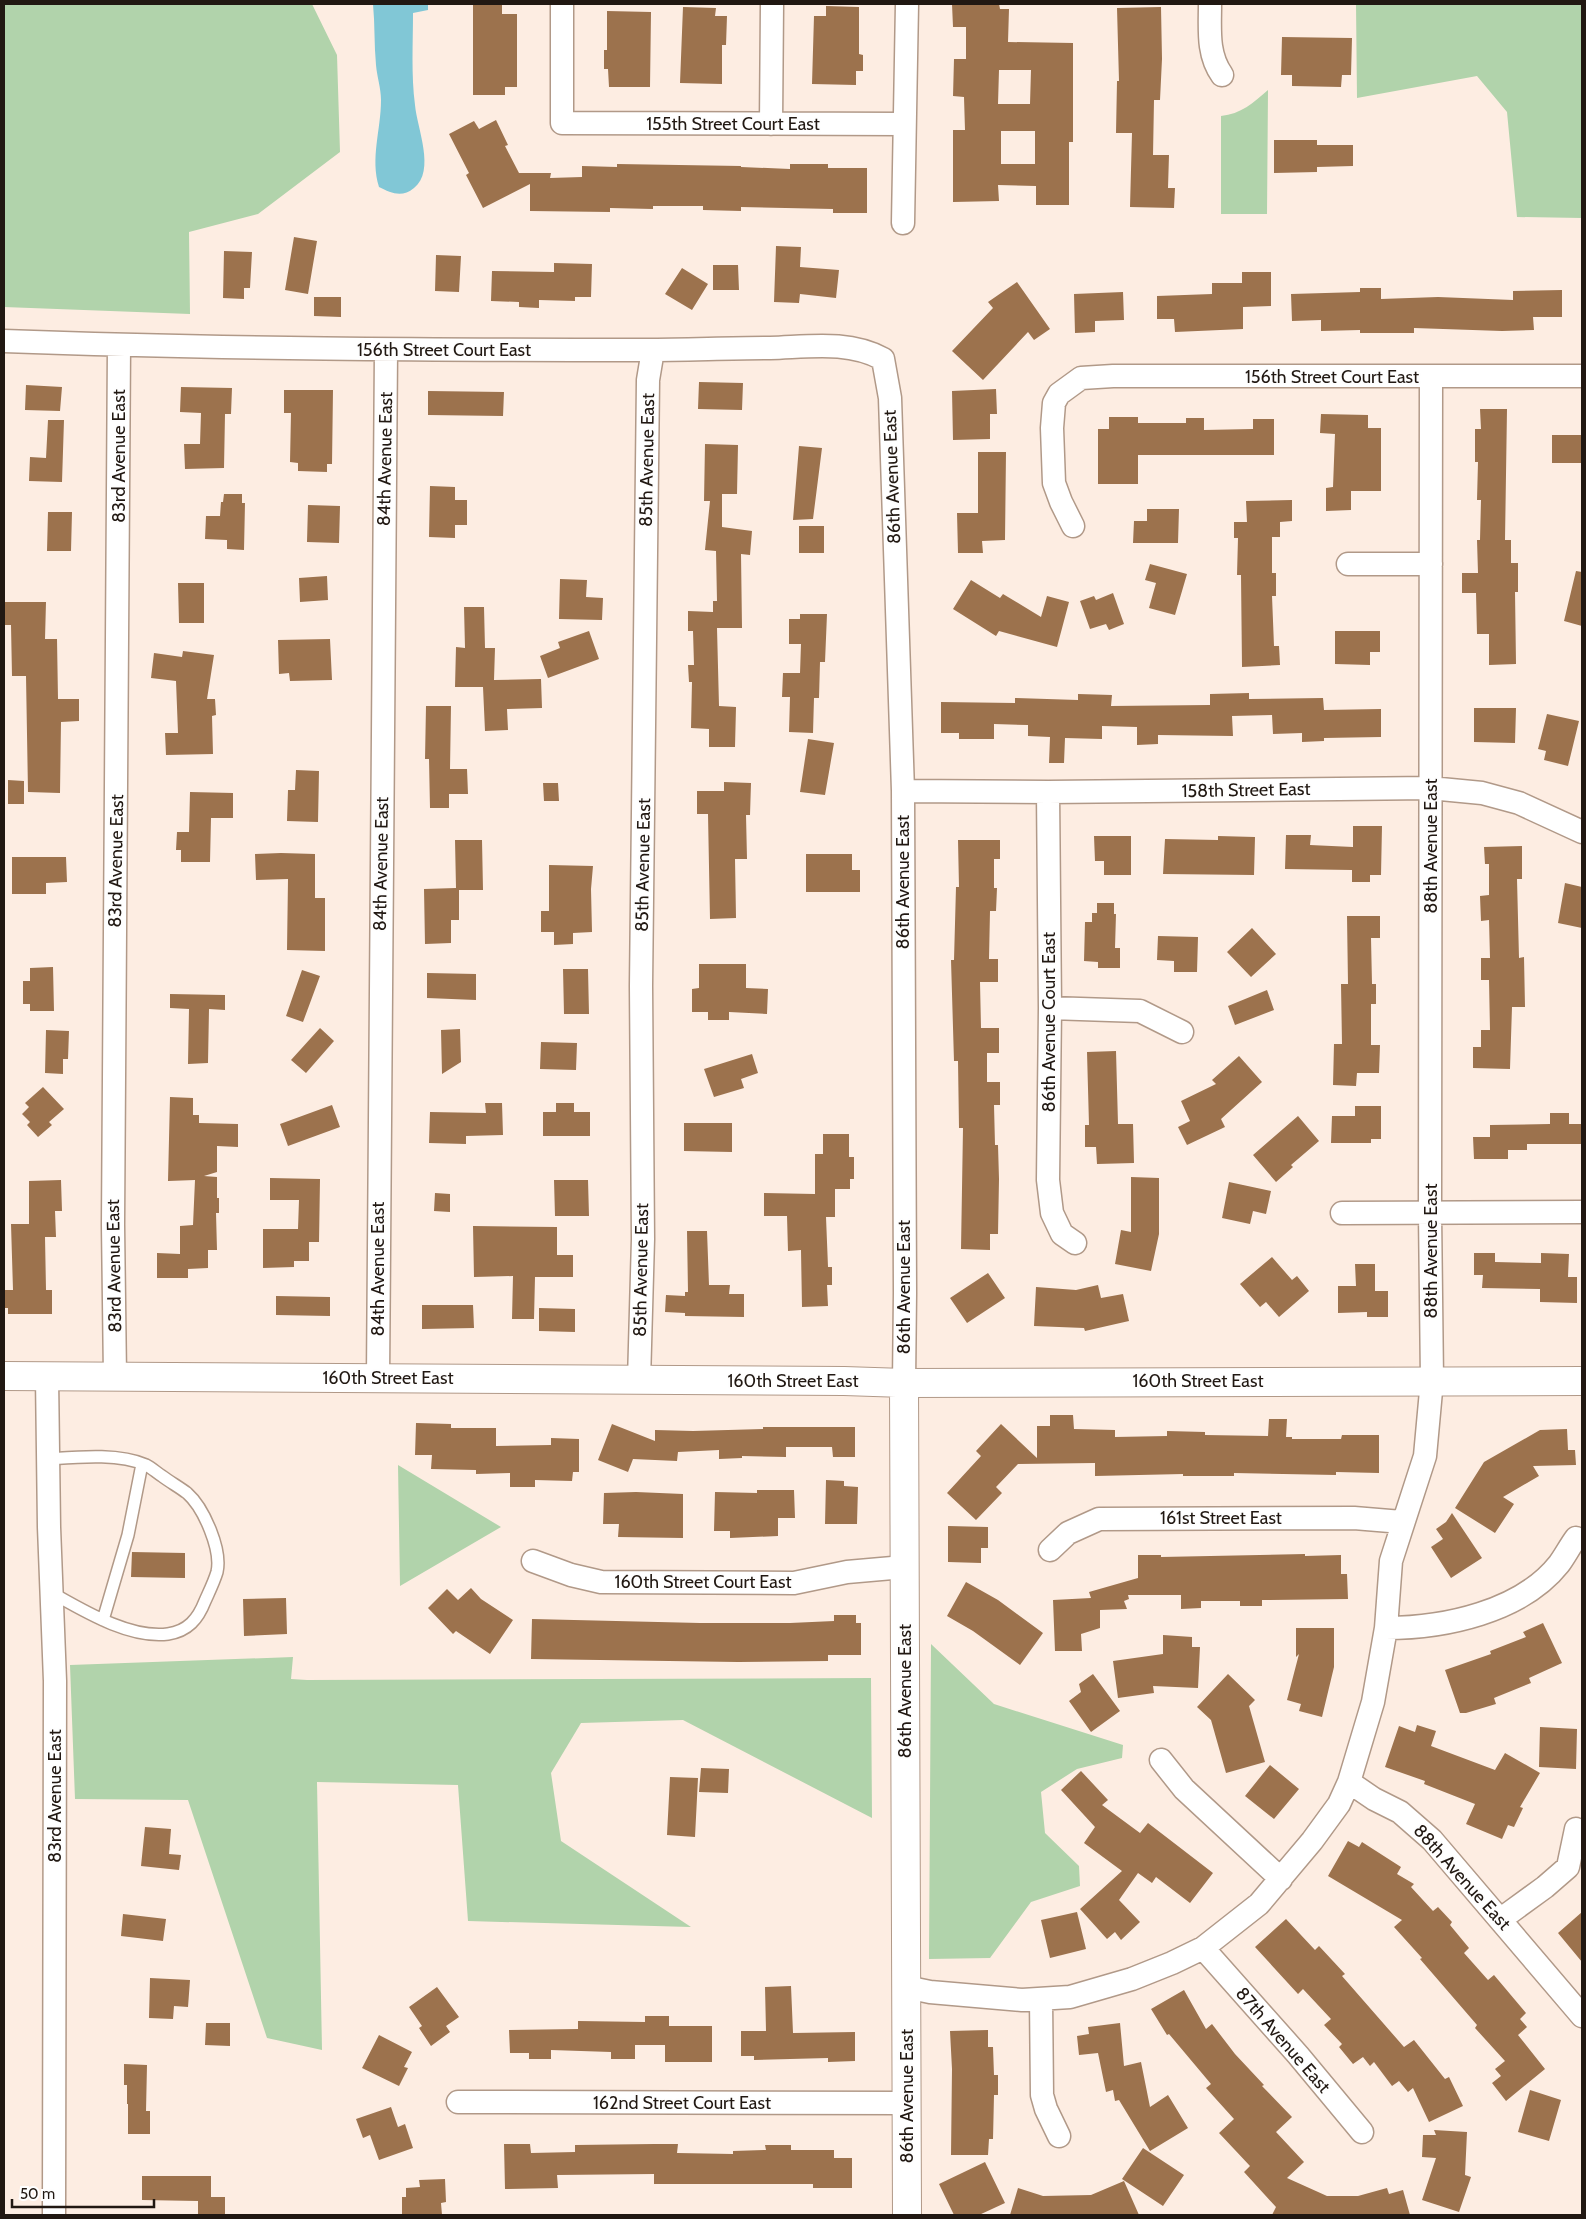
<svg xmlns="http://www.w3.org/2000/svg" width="1586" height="2219" font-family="Cabin,sans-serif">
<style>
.green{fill:#b1d3ab}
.water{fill:#81c7d6}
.building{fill:#9c724d;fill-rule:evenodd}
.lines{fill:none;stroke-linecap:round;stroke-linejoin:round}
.lane-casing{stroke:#b19988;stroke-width:14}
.street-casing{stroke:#b19988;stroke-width:25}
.secondary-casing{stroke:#b19988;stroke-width:30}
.lane{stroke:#fff;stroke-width:11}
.street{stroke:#fff;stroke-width:22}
.secondary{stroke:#fff;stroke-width:28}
.labels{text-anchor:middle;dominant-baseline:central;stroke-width:4;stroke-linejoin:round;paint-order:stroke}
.street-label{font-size:18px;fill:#211812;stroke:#fefefe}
</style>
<rect width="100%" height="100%" fill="#fdede2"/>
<path class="green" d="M4 4H312L337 55 340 152 258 214 189 232 190 314 4 307Z
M1356 4H1582V218L1517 217 1507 112 1477 76 1357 98Z
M1268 90 1267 214H1221V116C1241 114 1253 103 1268 90Z
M398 1465 501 1527 400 1586Z
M931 1644 994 1704 1123 1745 1122 1758 1077 1769 1041 1792 1045 1833 1079 1866 1080 1886 1031 1902 990 1958 929 1959Z
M293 1657 291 1679 307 1680 871 1678 872 1818 683 1720 581 1723 551 1773 561 1841 691 1927 468 1921 458 1785 317 1782 322 2050 267 2038 188 1800 75 1799 70 1665Z"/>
<path class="water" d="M373 4H428V10L413 13C413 43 411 75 415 105 417 128 436 171 414 188 402 198 391 193 379 187 370 158 381 130 381 100 381 88 377 77 376 65 374 45 375 24 373 4Z"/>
<path class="building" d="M473 4H502V14H517V87H505V95H473Z
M952 4H999L1000 9H1009L1008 42 1073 43V142H1069V205H1036V186L998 185 999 201 953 202V130H965L964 97 953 96 954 59H966V27H953ZM999 70H1031L1030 104H998ZM1001 131H1035V164H1001Z
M826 6 859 7V54L863 55V71H856V85L812 84 814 16H826Z
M683 7 716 8 715 16H727L726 45H722V84L680 83Z
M1161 7 1162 59 1160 100H1154L1153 155H1169L1168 188H1175L1174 208 1130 207 1132 133H1116L1117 81H1119L1117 8Z
M607 11 651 12 650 87H609L608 69H604V50H607Z
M1282 37 1352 38 1351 75H1342L1341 87 1292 86V75H1281Z
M496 120 508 145 505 146 519 173H551L550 178 582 177V166L617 167V164L741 166V167L790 169V164H828V168H867V213H833V209L741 207V211L703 210V206H653V209L610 208V212L530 211V184L483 208 466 175 469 173 449 134 474 121 479 129Z
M1274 140H1317V145H1353V166L1317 167V172L1274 173Z
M294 237 317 241 308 294 285 290Z
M776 246 801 247 800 267 839 270 836 298 800 294 799 303 774 302Z
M224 251 252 252 250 288H244V299L223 298Z
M436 255 461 256 459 292 435 291Z
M554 263 592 264 591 297H575V301L539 300V308L519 307V302L491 301 492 271 554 272Z
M713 265H738L739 290H713Z
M682 268 708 284 692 310 665 294Z
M1242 272H1271V306L1243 307V329L1175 332 1174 319H1157V296L1212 294V283H1242Z
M1017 282 1050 329 1034 340 1028 332 983 380 952 351 993 308 988 302Z
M1360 288H1381V299L1438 297 1513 300V291L1562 290V317H1533L1534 330 1502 331 1414 328V333H1360V330L1321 331V320L1292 321 1291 294 1360 292Z
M1123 292 1124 320 1095 321V332L1075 333 1074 294Z
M314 297H341V317L314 316Z
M699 382 743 383 742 410 698 409Z
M26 385 62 387 60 411 25 410Z
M181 387 232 388 231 414H225L224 468 185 469 184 444H200L201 413 180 412Z
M996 389 997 414H990V439L953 440 952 391Z
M284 390H333L332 464H327V472L298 471V463L290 462 291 413H284Z
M428 391 504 392 503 416 428 415Z
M1480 409H1507L1505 540H1511V563H1518V592H1515L1516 664 1489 665V634H1477L1476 593H1462V573H1478L1477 540H1480L1481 500H1477L1478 462H1475V429H1481Z
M1321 414 1368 415V428H1381V491H1351V510L1326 511V488L1333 487 1335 434 1320 433Z
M1109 417H1138V423H1186V418H1204V430L1253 429V419H1274V455H1138V484H1098V429H1109Z
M48 420H64L62 482 29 481 30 457 46 458Z
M1552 435H1582V463H1552Z
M705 444 738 445 737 494H722V527L752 531 750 555 741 554 742 628H717L719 706 736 707 735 747H709V729L691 728 692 682H689L688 665H694L693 631H688V611L713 612V601H717L716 551 705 550 710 501H704Z
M799 446 822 448 813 519 793 520Z
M978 452H1006L1005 540 982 541 983 553H958L957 513H978Z
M430 486 455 487V500H467V525H455V538L429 537Z
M224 494H242V503H245L244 550 227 549V540L205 539 206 516H220L221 502H223Z
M1292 500V521L1280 522V537H1272V573H1276V596H1272L1274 646H1279L1280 665 1242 667 1241 575H1237L1238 538H1234V522H1247L1246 501Z
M308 505 340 506 339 543 307 542Z
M1147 509H1179L1178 543H1133L1134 521H1147Z
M48 512H72L71 551H47Z
M799 526H824V553H799Z
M1150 564 1187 574 1175 615 1149 608 1156 583 1145 580Z
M1576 571 1582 572V626L1564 621Z
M327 576 328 600 300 602 299 578Z
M560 579 587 580 586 597 603 598 602 620 559 619Z
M971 580 1000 598 1003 594 1041 617 1047 596 1069 602 1057 647 999 631 996 636 953 609Z
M178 583H204V623H179Z
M1113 593 1124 624 1109 630 1106 624 1090 629 1080 601 1094 596 1096 600Z
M4 602H46L45 639H57L58 699H79V721L61 722 60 793 28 792 26 676H12L11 625H4Z
M464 607H484L485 648H495L494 680 541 679 542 708 507 709 508 730 485 731 483 687H455L456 647 465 648Z
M800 614H827L825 662H820L819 698H814L813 733 789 732 790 697H782L783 673H800L801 644H789V619H800Z
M589 631 599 659 548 678 540 656 560 648 558 642Z
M1335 631H1380V652H1370V665L1335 664Z
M330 639 332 680 290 681 289 673 279 674 278 640Z
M183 651 214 655 207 699H215L216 715 212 716 213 754 166 755 165 733H178L176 681 151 678 154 653 182 657Z
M1249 693V699L1323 698 1324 710 1381 709V737L1324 738V741L1302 742V733L1273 734 1272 715 1232 716 1233 736 1158 735V744L1137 745V727L1102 726V739L1065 738 1064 763H1049L1050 737 1028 736V725L994 724V739H959V733H941V702L1015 703V698L1078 700V694L1112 695 1111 706 1210 705V694Z
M426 706H451L450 769H467L468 794H449V808H430L429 759H425Z
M1474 708H1516L1515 743 1474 742Z
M1547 714 1579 721 1568 766 1544 760 1546 751 1538 749Z
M808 739 834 743 825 795 800 792Z
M296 770 319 771 318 822 287 821 288 790H295Z
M8 780 24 781V804H8Z
M724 782 751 783 750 815H746L747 859H735L736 918 710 919 708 814H697V791H724Z
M543 783H558L559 801H544Z
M190 792 233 793V818H211L210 862H181V850H176L177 832H189Z
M1353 826H1382L1381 875H1370V882H1352V870L1285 869 1286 835H1311L1310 845 1353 847Z
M1094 836H1131V875H1104V861H1095Z
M1218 836 1255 837 1254 875 1163 874 1165 839 1218 840Z
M455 840H482L483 890H459V920H451V943L425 944 424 889 456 888Z
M958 840H1000V859H994V888H997L996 911H990L989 959H998V982H980L981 1028H999V1053H987V1082H1000V1105H994L995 1145H998L999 1179 998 1234H990V1250L961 1249 963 1128H959L958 1061H954L951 960H954L956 887H959Z
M1522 846V879H1517L1519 958 1524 957 1525 1007H1512L1510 1069 1473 1068V1047H1481V1030H1490L1489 980H1481V958H1490L1489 920 1481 921 1480 896 1489 895V864H1485L1484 847Z
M281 853 315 854V898H325V951L287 950 288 879 256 880 255 854Z
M806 854H852V870H860V892H806Z
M12 857H66L67 882 46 883V894H12Z
M549 865 593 866 591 889 592 932 573 933V944L554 945V932H541V911H549Z
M1565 883 1582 887V928L1558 923Z
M1097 903H1114V914H1116L1115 948H1120V968H1098V962L1084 961 1085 922H1092V913H1097Z
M1347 916H1380V938H1371L1372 984H1376V1004H1371V1045H1380L1379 1073H1357L1356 1086 1333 1085 1334 1044H1342L1341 984H1348Z
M1252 928 1276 954 1251 977 1227 952Z
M1158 936 1198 937 1197 972H1174V961L1157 960Z
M699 964H746V988L768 989 767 1014 729 1012V1020H708V1012H692V989L699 988Z
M53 967 54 1011H30V1004H23V981H30V968Z
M563 969H588L589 1014H564Z
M302 970 320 976 303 1022 286 1016Z
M427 973 476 974V1000L427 998Z
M1267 990 1274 1010 1235 1025 1228 1006Z
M170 994 225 995V1010L209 1009 208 1063 188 1064 189 1009 170 1008Z
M320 1028 334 1041 306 1073 291 1060Z
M460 1029 461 1062 442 1074 441 1030Z
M46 1030 69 1031 68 1059H63V1074L45 1073Z
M541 1042 577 1043 576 1070 540 1069Z
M1116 1051 1118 1124H1133L1134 1163 1097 1164 1096 1147H1085V1125H1089L1087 1052Z
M752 1054 758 1073 741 1079 744 1088 714 1097 704 1069Z
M1239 1056 1262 1082 1221 1119 1225 1127 1187 1145 1178 1127 1190 1121 1181 1101 1216 1084 1212 1080Z
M43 1087 64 1109 49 1122 52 1125 38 1137 27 1125 30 1122 22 1114 29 1107 25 1103Z
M170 1097 193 1098V1115H199V1123L238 1124V1147L217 1146V1172L204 1176 217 1177V1198H219V1213H216L217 1250H208V1268L188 1269V1278H157V1253L180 1254V1226L193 1225 195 1180 168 1181Z
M485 1103H502L503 1135 466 1136V1144L429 1143 430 1112 486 1113Z
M556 1103H574V1112H590V1136H543V1112H556Z
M332 1105 340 1127 288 1146 280 1124Z
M1355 1106H1381V1139H1371V1143H1331L1332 1116H1355Z
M1550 1113H1569V1124H1582V1144H1527V1150H1508V1159H1474L1473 1137H1490V1125L1550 1124Z
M1298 1116 1319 1141 1291 1165 1293 1167 1276 1182 1253 1155Z
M684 1123H732V1152L684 1151Z
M823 1134H849V1157H854V1179H850V1189H835V1217H826L828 1267H832V1285H827L828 1306 802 1307 801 1250 788 1251 787 1216H764V1193L815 1194V1154H823Z
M1131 1177 1159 1178V1234L1151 1271 1115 1264 1121 1230 1131 1232Z
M270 1178 320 1179 319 1242H309V1261H294V1267L263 1268V1229H298L299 1200H270Z
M61 1180 62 1211H55L56 1237H45L46 1290H52V1314H8V1308H4V1290H13L11 1224H29V1181Z
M554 1180H588L589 1216H555Z
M1229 1182 1271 1191 1266 1214 1253 1211 1250 1224 1222 1218Z
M435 1193 450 1194V1212L434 1211Z
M473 1226 557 1227V1255H573V1277H535L534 1319H512L513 1276 474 1277Z
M687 1231H707L709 1285H730L729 1294H744V1317L685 1316V1313L665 1312 666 1295 685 1296V1292H688Z
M1474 1253H1495V1262L1541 1263V1253L1569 1254 1568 1277H1577V1303L1540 1302V1289L1482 1288 1483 1275H1474Z
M1272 1257 1292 1280 1297 1276 1309 1291 1279 1317 1266 1302 1260 1307 1240 1284Z
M1355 1264H1375V1291H1388V1317H1367V1312L1338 1313V1286H1356Z
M988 1273 1005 1298 967 1323 950 1298Z
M1098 1285 1101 1298 1123 1294 1129 1321 1085 1331 1084 1328 1034 1326 1036 1287 1076 1290Z
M276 1296 330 1297V1316L276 1315Z
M422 1305H473L474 1328 422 1329Z
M539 1308 575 1309V1332L539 1331Z
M1050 1415H1073L1074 1429 1115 1430V1437L1167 1436V1431L1205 1432V1435L1268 1436 1269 1419H1287L1286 1437H1292V1439H1341L1342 1435H1379V1473L1336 1472V1475L1234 1473V1476H1183V1474L1095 1476V1463L1018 1464 996 1487 1002 1493 976 1520 947 1493 981 1456 976 1451 1001 1424 1037 1458V1426H1050Z
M416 1423 451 1424V1428H496V1446L551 1445V1438L579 1439V1472H573L572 1481 535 1480V1487H510V1473L476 1474V1470L431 1469 432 1455H415Z
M612 1424 655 1441V1430L693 1431 763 1429V1427H855V1457H833L832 1447H786V1457L742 1456V1458L719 1459V1450L678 1452 677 1461 633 1459 628 1472 598 1460Z
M1567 1429 1568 1450H1575L1576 1465 1533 1466 1539 1476 1503 1497 1514 1504 1495 1533 1455 1508 1484 1462 1540 1430Z
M826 1480 844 1481V1486L858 1487 857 1524H825Z
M757 1490H794L795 1518H778V1536L730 1538V1531H714L715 1492 757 1493Z
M636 1492 683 1494V1538L618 1537 619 1524H603L604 1493Z
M1452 1513 1482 1558 1451 1578 1431 1547 1443 1539 1436 1529 1446 1522Z
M948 1526 988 1527V1548H981V1563L948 1562Z
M132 1552 185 1553V1578L131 1577Z
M1305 1554V1556L1341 1555V1574H1347L1348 1599 1262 1600V1606H1240V1601H1201V1608L1181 1609V1595H1128L1129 1599 1124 1601 1127 1609 1100 1610V1628L1081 1634 1082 1651H1055L1053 1600 1091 1598 1089 1592 1138 1578V1555H1161V1557Z
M966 1582 998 1600 1043 1633 1020 1665 973 1631 947 1616Z
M471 1588 481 1599 513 1620 490 1654 456 1631 453 1634 428 1608 447 1589 458 1600Z
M286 1598 287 1634 244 1636 243 1599Z
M834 1615H856V1623H861V1655H828V1661L738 1662 531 1659 532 1619 700 1623H790L834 1621Z
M1543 1623 1562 1663 1529 1678 1531 1683 1494 1698 1496 1704 1466 1713H1460L1445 1670 1491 1654 1490 1651 1526 1637 1523 1632Z
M1296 1628H1334V1667L1322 1717 1299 1711 1301 1704 1287 1700 1299 1654 1296 1657Z
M1163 1635 1192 1637V1647H1200L1198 1688 1153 1686 1154 1693 1118 1698 1113 1661 1163 1654Z
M1093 1674 1120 1711 1091 1732 1069 1701 1081 1692 1079 1684Z
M1228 1674 1255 1700 1249 1706 1265 1762 1226 1773 1211 1720 1197 1707Z
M1417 1725 1436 1731 1431 1746 1495 1770 1505 1753 1540 1773 1520 1807 1523 1808 1514 1827 1508 1825 1502 1839 1466 1824 1475 1804 1424 1784 1425 1781 1385 1767 1399 1726 1415 1732Z
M1540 1727 1577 1729 1576 1769 1539 1767Z
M1270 1765 1299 1789 1274 1819 1245 1796Z
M701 1768 729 1769 728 1793 699 1792Z
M1081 1771 1108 1800 1102 1805 1140 1833 1148 1823 1213 1873 1190 1903 1156 1877 1152 1883 1138 1873 1119 1900 1140 1922 1121 1940 1115 1932 1107 1939 1080 1909 1122 1871 1084 1843 1095 1827 1061 1790Z
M670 1777 698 1778 695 1837 667 1835Z
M145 1827 171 1829 169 1854 181 1855 179 1870 141 1866Z
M1348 1841 1359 1847 1362 1842 1401 1867 1397 1874 1414 1884 1411 1887 1433 1911 1438 1907 1452 1922 1450 1925 1469 1948 1464 1953 1488 1980 1494 1975 1526 2013 1520 2019 1527 2027 1518 2035 1545 2069 1506 2101 1492 2083 1501 2076 1495 2069 1505 2061 1475 2028 1477 2025 1420 1959 1422 1958 1394 1927 1402 1920 1328 1876Z
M1077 1912 1086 1949 1050 1958 1041 1920Z
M1582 1912V1962L1558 1933Z
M123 1914 166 1919 163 1941 121 1936Z
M1286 1919 1315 1950 1319 1946 1345 1974 1342 1976 1404 2047 1414 2040 1445 2079 1449 2077 1463 2106 1429 2122 1413 2088 1408 2092 1399 2081 1392 2086 1374 2062 1370 2066 1363 2057 1353 2064 1339 2047 1342 2044 1324 2025 1331 2019 1303 1989 1298 1994 1255 1947Z
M150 1978 190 1980 188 2007 174 2006 173 2019 149 2018Z
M791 1986 793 2033 855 2032V2061L828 2062V2058L754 2060V2056H741V2031H766L765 1987Z
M437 1987 459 2017 446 2026 450 2032 431 2046 419 2028 422 2026 409 2007Z
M1184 1990 1206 2029 1212 2024 1235 2054 1264 2085 1262 2086 1292 2117 1276 2132 1304 2162 1287 2178 1327 2196H1358L1387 2188 1389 2194 1403 2190 1410 2215H1272L1276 2207 1244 2172 1250 2166 1219 2133 1234 2119 1206 2088 1211 2084 1169 2034 1167 2035 1151 2009Z
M645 2016H669V2026H712V2062H665V2045H635V2059H611V2052L551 2050V2059H529V2053H510L509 2030 578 2029V2021L645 2022Z
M206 2023H230V2046L205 2045Z
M1120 2023 1124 2066 1141 2062 1150 2107 1168 2095 1188 2128 1150 2151 1119 2100 1115 2101 1113 2090 1106 2092 1098 2053 1079 2055 1077 2036 1089 2034 1088 2027Z
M988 2030V2047H993L994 2075H998V2095H994L993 2139H989L988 2155H951L952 2069 950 2031Z
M379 2035 412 2052 404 2067 408 2068 399 2086 362 2068Z
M124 2064 147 2065 146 2111H150V2134H128V2104H127V2085H124Z
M1530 2090 1561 2100 1549 2141 1518 2132Z
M391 2107 398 2127 405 2124 413 2148 379 2160 370 2135 363 2138 356 2119Z
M1434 2130 1467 2132 1465 2175 1471 2177 1459 2212 1422 2200 1436 2158 1422 2157 1423 2135H1436Z
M504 2144H530L531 2153 575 2152V2145L654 2144H678L677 2153 733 2154V2151L766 2150 765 2145H791V2150H834V2158H852V2188H813V2184H654V2174L557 2175 558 2188 505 2189Z
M1143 2148 1184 2175 1163 2206 1122 2179Z
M985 2162 1005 2203 979 2215H954L939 2184Z
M142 2176H211V2197H225V2215H198V2201L142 2200Z
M445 2179 446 2202 441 2203 442 2215 402 2214V2197H406V2188L420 2187 419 2180Z
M1124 2181 1139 2215H1010L1018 2188 1043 2196 1091 2195Z"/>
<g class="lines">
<g class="lane-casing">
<path id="lane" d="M48 1459C78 1457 118 1453 146 1465 152 1468 157 1473 162 1476 170 1482 179 1487 187 1493 204 1508 222 1550 217 1572 214 1582 209 1592 205 1601 198 1619 188 1631 168 1634 130 1639 84 1611 52 1593
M103 1620 128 1535 142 1464"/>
</g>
<g class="street-casing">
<path id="street" d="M562 4V123L904 124
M1210 4C1210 29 1207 54 1222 75
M771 124 772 4
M903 223 907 4
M4 341C218 349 432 350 646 350 687 350 729 348 770 348 808 347 848 340 883 359L890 398 903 791 905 1293 904 1383
M1073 526 1061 502 1054 483 1052 428 1054 403 1059 394 1081 378 1113 376H1582
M1348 564H1431
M903 791 1048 792 1430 788 1482 793 1519 803 1582 832
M1048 792 1050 1008 1048 1180 1052 1213 1062 1234 1075 1243
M1050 1008 1140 1011 1182 1032
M1342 1213 1582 1212
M47 1377 49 1527 55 1681 54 2215
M115 1377 113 1225 119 345
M378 1378 386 350
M639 1381 643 1239 641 986 648 380 653 350
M1050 1550 1068 1533 1099 1519 1354 1518 1402 1522
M533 1561 571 1575 601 1582 794 1583 847 1572 904 1567
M1386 1628C1444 1628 1521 1612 1559 1564 1565 1556 1570 1546 1576 1538
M1161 1760 1184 1789 1281 1879
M1349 1782 1374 1799 1400 1812 1432 1840 1582 2016
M1501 1919 1545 1887 1568 1867 1576 1829
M1203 1948 1298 2055 1362 2132
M906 1987 930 1992 1022 2000 1070 1997 1132 1979 1172 1963 1203 1948 1259 1904 1312 1841 1339 1804 1349 1782 1373 1702 1386 1628 1391 1561 1425 1456 1432 1380 1430 1213 1431 377
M1041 1999 1042 2095 1046 2109 1059 2136
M458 2102 907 2103"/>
</g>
<g class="secondary-casing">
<path id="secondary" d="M4 1376 844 1381 904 1383 1582 1381
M904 1383 907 2215"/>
</g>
<use href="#lane" class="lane"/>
<use href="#street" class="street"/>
<use href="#secondary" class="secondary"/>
</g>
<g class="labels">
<g class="street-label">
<text x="733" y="124">155th Street Court East</text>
<text x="444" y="350">156th Street Court East</text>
<text x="1332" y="377">156th Street Court East</text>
<text transform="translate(119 456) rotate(-90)">83rd Avenue East</text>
<text transform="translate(385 459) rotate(-89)">84th Avenue East</text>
<text transform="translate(647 460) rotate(-89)">85th Avenue East</text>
<text transform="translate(892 477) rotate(-92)">86th Avenue East</text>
<text transform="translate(1246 790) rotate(-1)">158th Street East</text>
<text transform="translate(1431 846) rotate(-90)">88th Avenue East</text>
<text transform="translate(116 861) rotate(-89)">83rd Avenue East</text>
<text transform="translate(381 864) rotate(-89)">84th Avenue East</text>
<text transform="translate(643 865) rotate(-89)">85th Avenue East</text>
<text transform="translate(903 882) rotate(-90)">86th Avenue East</text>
<text transform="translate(1049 1022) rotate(-90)">86th Avenue Court East</text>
<text transform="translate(1431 1251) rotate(-90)">88th Avenue East</text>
<text transform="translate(114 1266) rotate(-91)">83rd Avenue East</text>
<text transform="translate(378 1269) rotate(-90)">84th Avenue East</text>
<text transform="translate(641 1270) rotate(-89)">85th Avenue East</text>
<text transform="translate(904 1287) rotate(-90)">86th Avenue East</text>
<text x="388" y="1378">160th Street East</text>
<text x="793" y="1381">160th Street East</text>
<text x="1198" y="1381">160th Street East</text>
<text x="1221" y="1518">161st Street East</text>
<text x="703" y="1582">160th Street Court East</text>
<text transform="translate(905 1691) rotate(-90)">86th Avenue East</text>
<text transform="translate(55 1796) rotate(-90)">83rd Avenue East</text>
<text transform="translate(1462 1877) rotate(48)">88th Avenue East</text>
<text transform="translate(1283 2040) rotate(49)">87th Avenue East</text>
<text transform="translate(907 2096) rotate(-90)">86th Avenue East</text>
<text x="682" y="2103">162nd Street Court East</text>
</g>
</g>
<rect width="1586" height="2219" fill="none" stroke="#211812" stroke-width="10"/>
<path d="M12 2199v8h142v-8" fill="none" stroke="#211812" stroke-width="2.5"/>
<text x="20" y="2199" font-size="15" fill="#211812" stroke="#fefefe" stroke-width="4" paint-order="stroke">50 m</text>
</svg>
